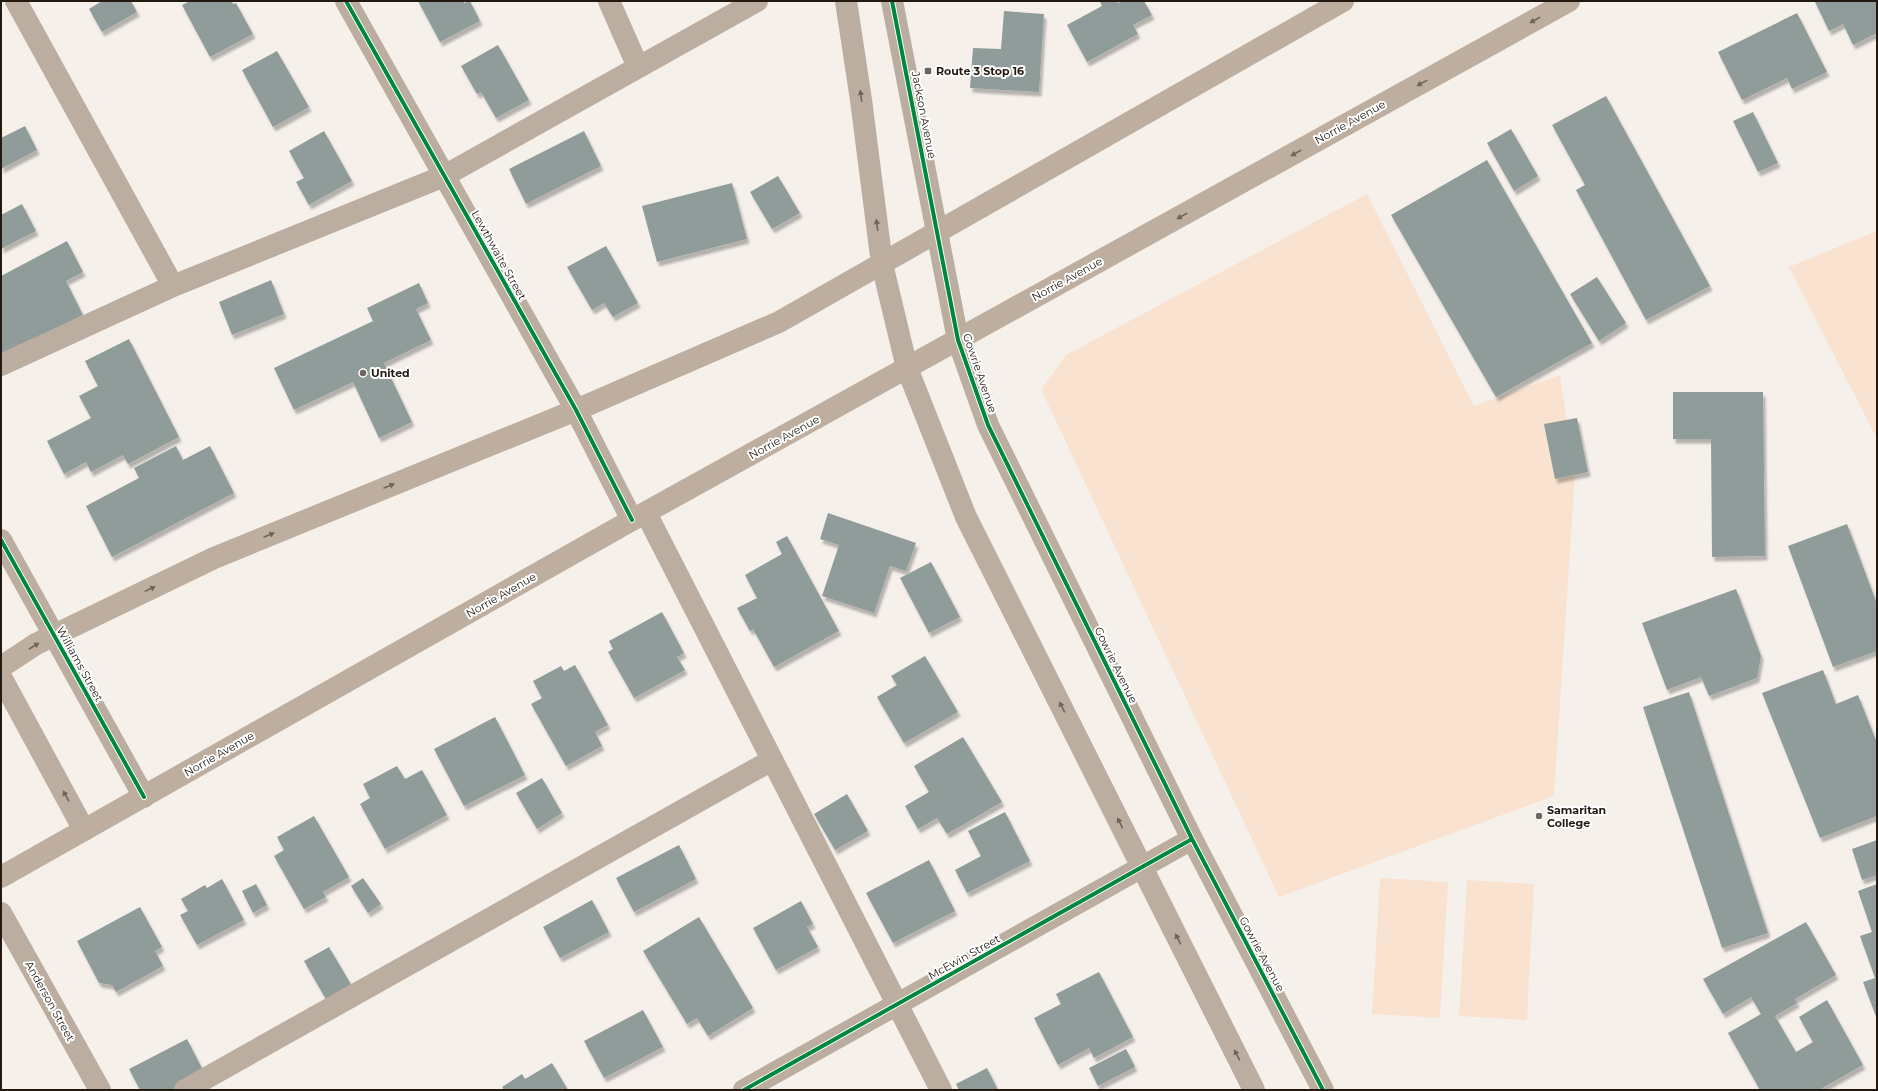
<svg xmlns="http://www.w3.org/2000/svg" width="1878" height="1091" font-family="Montserrat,sans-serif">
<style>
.green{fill:#fae2d0}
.building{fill:#909c9a;filter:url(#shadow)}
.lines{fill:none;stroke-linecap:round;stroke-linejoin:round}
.minor{stroke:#bcada1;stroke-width:22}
.major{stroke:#bdaea0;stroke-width:22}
.cycleway-casing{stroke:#fff;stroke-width:6}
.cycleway{stroke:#00873e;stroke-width:4}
.oneway{fill:#706458}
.oneway2{fill:#706359}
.poi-dot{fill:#6d645d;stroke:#fff;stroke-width:1.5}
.labels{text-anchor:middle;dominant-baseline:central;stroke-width:4;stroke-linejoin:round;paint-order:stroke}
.poi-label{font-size:11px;font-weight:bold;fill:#231911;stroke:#fff;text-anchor:start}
.street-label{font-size:11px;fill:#231911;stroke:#fff}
</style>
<defs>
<filter id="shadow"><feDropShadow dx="2.5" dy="4.5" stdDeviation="1" flood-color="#0004"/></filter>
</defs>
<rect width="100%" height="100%" fill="#f6f0eb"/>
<path class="green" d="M1367 194 1474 406 1560 375 1575 474 1554 796 1279 897 1041 389 1066 355Z
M1877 231V439L1789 267Z
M1380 878 1448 882 1440 1018 1372 1014Z
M1467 880 1534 884 1527 1020 1459 1016Z"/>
<path class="building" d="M102 1H131L137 12 102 32 89 9Z
M190 1H232L233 4 236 3 253 34 210 57 182 5Z
M418 1H463L464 3 470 1 480 21 440 42Z
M1102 1H1117L1118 3 1122 1H1144L1152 15 1133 25 1138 34 1087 62 1067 25 1102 6 1100 2Z
M1817 1H1877V33L1853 45 1843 24 1829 31 1815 2Z
M1004 11 1044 14 1039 92 970 88 973 48 1001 49Z
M1797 13 1827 72 1792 89 1787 78 1742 100 1718 52Z
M498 45 529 100 496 118 481 92 477 94 461 66Z
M277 51 309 107 273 127 242 70Z
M1606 96 1710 286 1646 320 1576 190 1585 185 1552 125Z
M1753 112 1778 163 1758 172 1733 121Z
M25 126 37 150 1 169V138Z
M1511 129 1538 176 1514 191 1487 143Z
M324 131 352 181 309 205 296 182 304 178 289 151Z
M584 131 601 166 526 204 509 169Z
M1487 160 1592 343 1496 397 1391 215Z
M778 176 800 213 772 229 750 192Z
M732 183 747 239 657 262 642 206Z
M22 204 36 231 1 249V215Z
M67 241 83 272 66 281 83 315 1 358V276Z
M606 246 638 303 613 317 604 303 592 310 567 267Z
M1597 277 1626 323 1599 341 1570 294Z
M271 280 284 314 232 335 219 302Z
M419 283 428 303 416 309 431 340 384 363 412 422 379 438 353 382 294 410 274 368 373 321 367 308Z
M129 339 179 437 128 464 123 455 91 472 86 462 64 474 47 441 91 418 79 396 98 386 85 361Z
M1673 392H1763L1765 556 1712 557 1711 439H1673Z
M1577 418 1588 472 1555 479 1544 424Z
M176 446 183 460 210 446 234 493 112 557 86 506 139 478 134 468Z
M828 513 916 543 906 571 890 566 874 613 822 596 839 545 820 539Z
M1847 524 1877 604V651L1833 667 1788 546Z
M787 536 839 631 774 667 753 629 750 631 737 608 757 598 745 575 782 554 776 542Z
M931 562 960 617 929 633 900 578Z
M1736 589 1761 656 1757 678 1709 696 1701 677 1667 690 1642 623Z
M662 612 684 653 677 657 685 670 634 698 608 652 613 649 609 641Z
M925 656 958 712 904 743 877 697 897 685 891 676Z
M575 665 608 725 595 732 602 746 566 766 531 704 542 698 533 681 561 666 564 671Z
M1823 670 1836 704 1858 695 1877 743V816L1820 838 1762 693Z
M1689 692 1768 933 1722 948 1643 707Z
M495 717 525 775 464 806 434 749Z
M963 737 1002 802 947 834 937 818 918 829 905 806 929 792 914 766Z
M397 766 405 779 422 770 447 815 385 849 360 804 370 798 363 784Z
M542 778 562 813 537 829 516 793Z
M847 794 868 831 835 850 814 814Z
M1005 812 1030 861 967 893 955 870 981 856 968 831Z
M314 816 349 877 323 892 326 897 304 909 274 856 284 850 277 837Z
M1877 840V875L1862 880 1852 849Z
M679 845 696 879 634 912 616 878Z
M929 860 955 911 893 943 866 893Z
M363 878 381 904 368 913 351 886Z
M222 879 244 920 197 945 180 915 188 911 181 899 205 885 207 888Z
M256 884 267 905 253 913 242 891Z
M1877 884V1019L1863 982 1875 978 1860 936 1872 932 1858 891Z
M592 900 609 932 560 958 543 927Z
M801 901 813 924 807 927 818 947 776 970 753 928Z
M140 907 162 947 155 951 163 966 116 992 112 985 99 983 77 941Z
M699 917 753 1008 708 1036 697 1018 687 1024 643 951Z
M1806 922 1836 975 1795 999 1797 1003 1775 1016 1796 1052 1813 1042 1799 1017 1827 1000 1863 1065 1819 1090H1760L1728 1033 1761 1014 1751 997 1723 1014 1703 979Z
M329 947 352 986 327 1001 304 961Z
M1099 972 1133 1037 1094 1058 1089 1048 1058 1065 1034 1018 1061 1004 1056 994Z
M643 1010 663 1047 604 1078 584 1041Z
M187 1039 205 1074 175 1090H140L129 1069Z
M1126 1049 1135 1067 1098 1086 1089 1068Z
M552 1063 568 1090H504L502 1087 522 1074 525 1079Z
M987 1068 998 1090H959L956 1084Z"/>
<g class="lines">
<path class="minor" d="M16 1 173 286
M346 1 576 410 632 520
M609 1 638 67
M846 1 861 100 882 264 907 368 966 517 1254 1090
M892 1 958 340 988 425 1192 839 1323 1090
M1 365 173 286 444 176 757 1
M646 513 941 1090
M1 540 144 797
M1 677 84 830
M1 913 100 1090
M185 1090 772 760
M744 1090 1192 839"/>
<path class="major" d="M1 667 36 644 214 558 576 410 779 322 1343 1
M1 877 632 520 1569 1"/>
<g class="cycleway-casing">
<path id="cycleway" d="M346 1 576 410 632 520
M892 1 958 340 988 425 1192 839 1323 1090
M1 540 144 797
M744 1090 1192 839"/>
</g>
<use href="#cycleway" class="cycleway"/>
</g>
<defs><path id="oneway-solid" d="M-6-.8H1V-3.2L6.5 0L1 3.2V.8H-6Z"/></defs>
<g class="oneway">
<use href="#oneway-solid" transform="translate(1535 20) rotate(151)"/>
<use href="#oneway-solid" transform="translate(1422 83) rotate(151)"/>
<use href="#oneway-solid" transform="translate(1296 153) rotate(151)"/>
<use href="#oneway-solid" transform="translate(1182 216) rotate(151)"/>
<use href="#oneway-solid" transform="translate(389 486) rotate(-22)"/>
<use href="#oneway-solid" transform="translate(269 535) rotate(-22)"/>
<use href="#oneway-solid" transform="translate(150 589) rotate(-26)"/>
<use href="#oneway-solid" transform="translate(34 646) rotate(-31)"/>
</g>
<g class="oneway2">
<use href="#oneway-solid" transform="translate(861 96) rotate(-98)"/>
<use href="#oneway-solid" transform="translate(877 225) rotate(-97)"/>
<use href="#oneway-solid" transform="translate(1062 707) rotate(-117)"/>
<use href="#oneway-solid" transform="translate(66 796) rotate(-119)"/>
<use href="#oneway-solid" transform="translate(1120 823) rotate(-117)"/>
<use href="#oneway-solid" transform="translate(1178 939) rotate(-117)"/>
<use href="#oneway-solid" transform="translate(1237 1055) rotate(-117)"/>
</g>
<g class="poi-dot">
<rect x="924" y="67" width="8" height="8" rx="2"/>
<circle cx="363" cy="373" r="4"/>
<circle cx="1539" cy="816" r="4"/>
</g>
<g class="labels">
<g class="poi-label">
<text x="936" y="71">Route 3 Stop 16</text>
<text x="371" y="373">United</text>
<text x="1547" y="810">Samaritan<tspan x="1547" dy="13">College</tspan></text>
</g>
<g class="street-label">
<text transform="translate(924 115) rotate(79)">Jackson Avenue</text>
<text transform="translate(1350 122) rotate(-29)">Norrie Avenue</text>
<text transform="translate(499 255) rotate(61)">Lewthwaite Street</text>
<text transform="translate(1067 279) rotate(-29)">Norrie Avenue</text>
<text transform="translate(980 373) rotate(71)">Gowrie Avenue</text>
<text transform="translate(784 437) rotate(-29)">Norrie Avenue</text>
<text transform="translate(501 595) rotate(-30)">Norrie Avenue</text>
<text transform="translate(80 664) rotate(61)">Williams Street</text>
<text transform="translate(1116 665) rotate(64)">Gowrie Avenue</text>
<text transform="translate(219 754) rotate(-30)">Norrie Avenue</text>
<text transform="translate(1262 954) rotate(62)">Gowrie Avenue</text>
<text transform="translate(964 957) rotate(-29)">McEwin Street</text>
<text transform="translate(50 1001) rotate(61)">Anderson Street</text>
</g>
</g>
<rect width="1878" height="1091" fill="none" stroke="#231911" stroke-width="4"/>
</svg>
